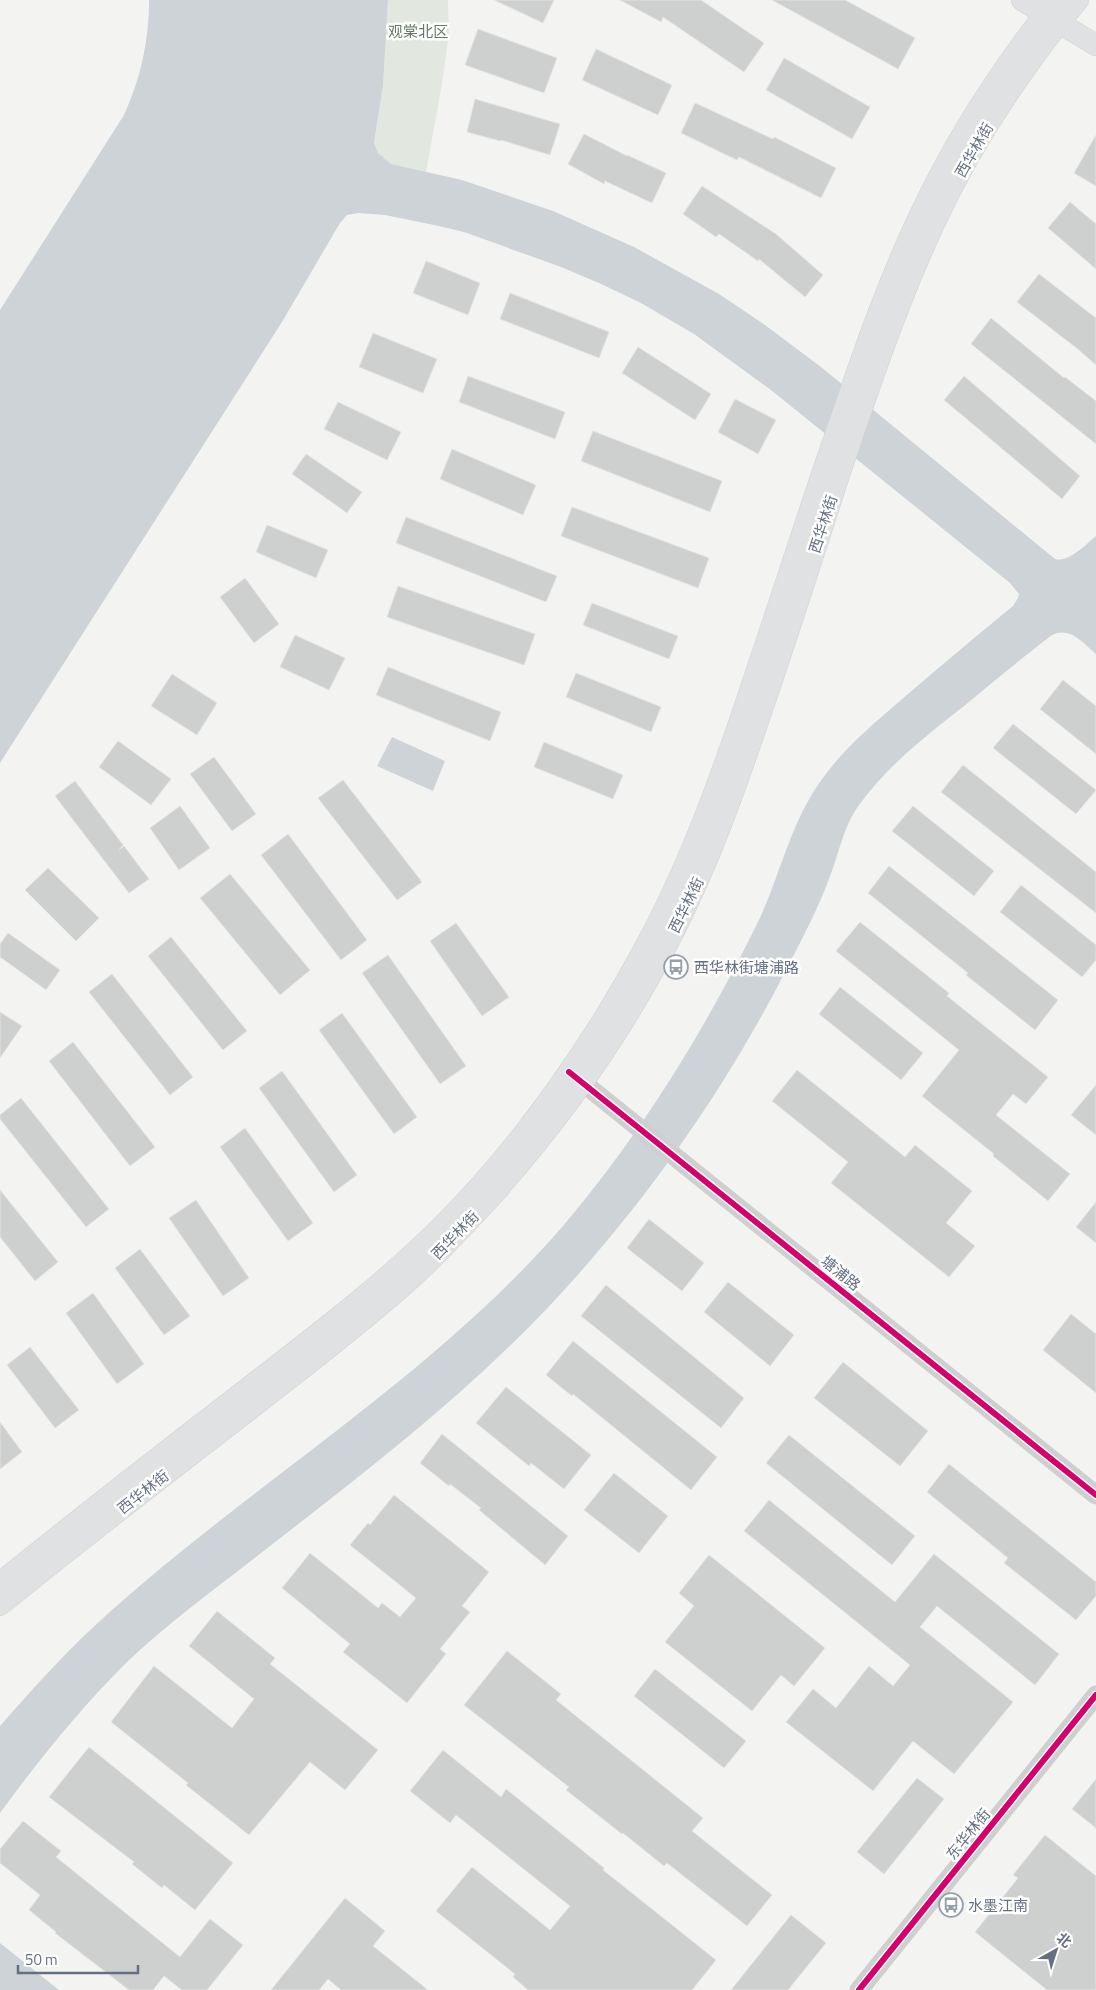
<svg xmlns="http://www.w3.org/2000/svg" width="1096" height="1990" font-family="'Titillium Web','Noto Sans SC',sans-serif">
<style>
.green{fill:#e2e7e0}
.water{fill:#cdd3d6}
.building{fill:#cecfcf;stroke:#e2e3e2}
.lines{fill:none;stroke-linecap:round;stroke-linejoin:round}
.secondary-casing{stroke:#d0d1d1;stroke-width:22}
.tertiary{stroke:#cecfcf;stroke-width:19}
.secondary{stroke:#e0e1e2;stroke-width:21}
.cycleway-casing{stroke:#fff;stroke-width:9}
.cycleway{stroke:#d6006c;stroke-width:6}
.labels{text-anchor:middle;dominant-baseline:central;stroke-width:5;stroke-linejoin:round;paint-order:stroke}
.park-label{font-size:15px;fill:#647963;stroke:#fff}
.street-label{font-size:15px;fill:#647082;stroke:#fff}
.poi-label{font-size:15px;fill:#647082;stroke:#fff;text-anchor:start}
</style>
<rect width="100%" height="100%" fill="#f3f4f2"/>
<path class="green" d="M388 0H448L449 33 442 84 426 172 391 164 378 153 374 144 383 86Z"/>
<path class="water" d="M149 0H388L383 86 374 143 378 153 391 164 462 180 553 211 634 247 719 294 765 325 821 367 1055 559C1069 563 1086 544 1096 536V654C1083 643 1070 626 1052 635 1022 658 993 682 964 706 926 736 888 765 859 805 843 827 839 854 829 879 817 911 800 943 784 974 728 1083 657 1186 575 1278 481 1384 373 1466 261 1553 215 1589 166 1624 124 1665 79 1710 38 1761 0 1813V1726C35 1686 72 1645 112 1610 259 1479 434 1375 563 1226 641 1134 705 1030 758 922 780 876 790 824 820 782 842 750 872 725 901 700 938 668 975 637 1013 606L1018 598 1019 594 1010 583 771 390 694 334 641 303 599 283 561 267 464 232 439 226 385 215 358 213 347 215 340 223 282 322 0 763V310L124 115C141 78 149 40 149 0Z
M392 737 445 761 433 791 377 766Z
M0 1943 59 1990H0Z"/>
<path class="building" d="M494 0H554L543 23Z
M620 0H701L764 43 744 72 663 17 661 22Z
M772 0H845L915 38 898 69Z
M478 29 557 58 544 93 465 65Z
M596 49 672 85 658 115 582 80Z
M784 58 870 107 852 139 766 90Z
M475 99 560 124 550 155 501 140 500 141 467 132Z
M695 103 773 139 774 137 836 168 821 198 739 157 737 160 681 133Z
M584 134 627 156V155L666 173 652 203 605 181 604 184 568 164Z
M1096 135V186L1074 173Z
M702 186 776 234 823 275 805 297 759 259 758 261 719 234 716 237 683 214Z
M1070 202 1096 224V269L1048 228Z
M426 261 480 283 468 315 413 293Z
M1039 274 1096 318V365L1079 350 1017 302Z
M510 293 609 332 599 358 500 319Z
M991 318 1064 378 1065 377 1096 401V444L971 344Z
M373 333 437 359 423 393 359 367Z
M638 347 711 394 695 420 622 373Z
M468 376 565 412 555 439 459 402Z
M964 376 1080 476 1062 499 944 400Z
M735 399 776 420 758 454 718 432Z
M338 402 401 432 387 460 324 429Z
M593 431 722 481 710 512 581 461Z
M452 449 536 485 523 515 440 479Z
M306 454 362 492 347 513 292 474Z
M572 507 709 558 698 588 561 536Z
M406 517 557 576 546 602 396 543Z
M267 525 328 550 316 578 256 552Z
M245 578 279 624 254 643 220 597Z
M398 586 535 634 524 665 387 617Z
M592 603 678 636 669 659 583 625Z
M295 635 345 658 329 690 280 667Z
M388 667 501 712 490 741 376 695Z
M576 673 661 707 651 732 566 697Z
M172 674 217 703 197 735 151 706Z
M1063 680 1096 706V754L1040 709Z
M1013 724 1096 790 1076 814 993 748Z
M118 741 171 779 151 805 99 767Z
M544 742 623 775 613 799 534 767Z
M214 757 256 814 232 831 190 774Z
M963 765 1096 872V913L941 792Z
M343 780 422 882 397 900 318 798Z
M75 781 123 845 119 850 124 846 149 879 129 893 55 796Z
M180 806 210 848 179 870 150 828Z
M913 806 994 871 974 896 892 831Z
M288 834 367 940 341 960 261 855Z
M889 866 1058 1000 1035 1030 966 975 968 973 868 893Z
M48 868 99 918 76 941 25 890Z
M230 874 310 970 280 995 200 898Z
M1021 885 1096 945V960L1082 977 1000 912Z
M860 922 949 993 947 996 1048 1077 1026 1104 1013 1094 996 1115 1070 1174 1048 1201 993 1156 994 1154 922 1096 959 1050 836 951Z
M456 923 509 997 482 1016 430 941Z
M8 933 60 970 46 990 0 957V944Z
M171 937 247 1031 223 1050 148 956Z
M388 955 466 1066 440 1084 362 973Z
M112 974 193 1077 170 1095 89 992Z
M840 987 923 1053 901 1080 819 1014Z
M0 1012 22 1026 0 1058Z
M342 1013 417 1117 394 1134 319 1030Z
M73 1042 155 1147 130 1166 49 1061Z
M797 1070 905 1157 915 1145 972 1191 946 1223 975 1246 949 1277 831 1183 848 1162 772 1101Z
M282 1071 357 1175 334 1192 259 1088Z
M1096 1085V1135L1071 1115Z
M21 1098 109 1209 86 1227 0 1119V1115Z
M245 1128 313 1223 288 1241 220 1147Z
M0 1190 58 1262 35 1281 0 1237Z
M196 1200 249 1278 223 1296 169 1218Z
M1096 1202V1243L1076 1227Z
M649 1219 704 1263 682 1291 627 1248Z
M140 1249 190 1316 164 1335 115 1268Z
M728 1282 794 1335 770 1366 704 1312Z
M606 1285 744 1398 721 1428 581 1316Z
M93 1293 144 1364 117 1384 66 1313Z
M1071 1314 1096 1334V1393L1043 1350Z
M573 1341 717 1457 691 1490 573 1394 572 1396 546 1375Z
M30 1347 79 1410 55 1428 7 1365Z
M843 1362 928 1431 900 1466 814 1398Z
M506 1387 591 1455 564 1489 531 1463 529 1466 476 1423Z
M0 1422 22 1452 0 1469Z
M442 1434 568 1536 545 1565 479 1510 481 1508 450 1484 449 1486 420 1463Z
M789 1435 915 1536 892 1565 766 1463Z
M949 1464 1096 1582V1596L1076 1620 1004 1563 1008 1558 927 1492Z
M614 1473 668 1516 639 1553 584 1510Z
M394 1495 489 1572 462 1606 470 1612 440 1649 446 1654 407 1703 343 1652 350 1644 282 1588 310 1553 378 1608 382 1603 400 1617 416 1598 350 1545 368 1523 370 1525Z
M769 1500 895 1602 934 1554 1059 1654 1035 1685 937 1606 920 1627 1013 1702 954 1774 913 1741 873 1791 786 1722 813 1689 836 1708 869 1666 893 1686 910 1665 744 1531Z
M709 1555 825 1648 794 1686 781 1675 752 1711 665 1642 694 1606 679 1593Z
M217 1611 275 1658 270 1664 378 1750 345 1790 310 1762 249 1835 186 1785 188 1783 111 1722 154 1666 232 1728 254 1699 189 1646Z
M507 1651 561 1694 556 1700 703 1818 692 1831 772 1895 747 1926 667 1863 664 1866 623 1833 622 1834 566 1790 569 1787 464 1705Z
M655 1669 746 1741 724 1768 634 1696Z
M89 1747 233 1863 195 1910 164 1885 162 1888 132 1864 134 1862 49 1797Z
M443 1750 501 1797 506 1789 604 1868 603 1870 716 1960 692 1990H528L513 1977 515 1974 436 1911 472 1867 550 1930 570 1906 456 1815 450 1823 410 1791Z
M917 1778 944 1799 884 1874 857 1852Z
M1096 1779V1828L1072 1809Z
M23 1821 61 1851 56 1857 180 1957 210 1919 243 1945 207 1990H182L164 1976 153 1990H129L55 1933 56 1932 29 1910 40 1895 0 1863V1849Z
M1045 1835 1096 1876V1990H1047L975 1932 1018 1878 1013 1875Z
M345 1898 385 1931 373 1946 428 1990H341L328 1979 319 1990H271Z
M791 1915 826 1943 788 1990H731Z"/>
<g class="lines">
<g class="secondary-casing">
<path id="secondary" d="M1022 0 1096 45
M0 1583C81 1517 164 1453 247 1389 314 1337 382 1286 442 1226 524 1144 595 1042 649 940 695 853 727 761 758 667 786 584 813 499 842 416 865 348 889 280 920 215 956 138 1003 66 1056 0
M0 1605C85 1536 172 1469 259 1402 309 1363 359 1325 406 1283 436 1257 463 1227 490 1198 556 1124 616 1042 662 954 710 865 741 772 773 677 795 611 817 544 838 478 867 393 895 308 933 226 970 145 1021 69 1078 0"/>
</g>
<path class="tertiary" d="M572 1074 1096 1495
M859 1990 1096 1695"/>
<use href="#secondary" class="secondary"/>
<g class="cycleway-casing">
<path id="cycleway" d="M569 1072 1096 1495
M859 1990 1096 1695"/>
</g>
<use href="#cycleway" class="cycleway"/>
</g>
<defs>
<g id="bus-ring" transform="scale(1.25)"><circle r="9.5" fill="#fff" stroke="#969ea9" stroke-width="1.5"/><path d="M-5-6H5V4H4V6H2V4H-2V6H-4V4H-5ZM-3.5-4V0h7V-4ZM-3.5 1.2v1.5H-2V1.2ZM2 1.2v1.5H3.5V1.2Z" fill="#969ea9"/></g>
</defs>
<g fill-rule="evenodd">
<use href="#bus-ring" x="676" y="967"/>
<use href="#bus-ring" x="951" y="1905"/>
</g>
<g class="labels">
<g class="park-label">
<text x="418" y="31">观棠北区</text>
</g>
<g class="street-label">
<text transform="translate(974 150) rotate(-60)">西华林街</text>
<text transform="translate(823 524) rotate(-72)">西华林街</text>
<text transform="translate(686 905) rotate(-64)">西华林街</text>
<text transform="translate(455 1235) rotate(-46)">西华林街</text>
<text transform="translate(841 1273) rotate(39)">塘浦路</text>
<text transform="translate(143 1492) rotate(-38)">西华林街</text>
<text transform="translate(968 1834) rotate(-51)">东华林街</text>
</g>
<g class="poi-label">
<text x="694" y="967">西华林街塘浦路</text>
<text x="968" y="1905">水墨江南</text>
</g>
</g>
<g transform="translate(1056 1950) rotate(39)" stroke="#ffffff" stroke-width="4" paint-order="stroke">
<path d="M0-4L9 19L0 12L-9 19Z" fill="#647082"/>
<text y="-8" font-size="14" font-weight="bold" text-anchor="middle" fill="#647082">北</text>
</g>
<path d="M18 1965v8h120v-8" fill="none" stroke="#647082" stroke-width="2.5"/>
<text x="25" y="1965" font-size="15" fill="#647082" stroke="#ffffff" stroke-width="4" paint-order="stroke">50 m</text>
</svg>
